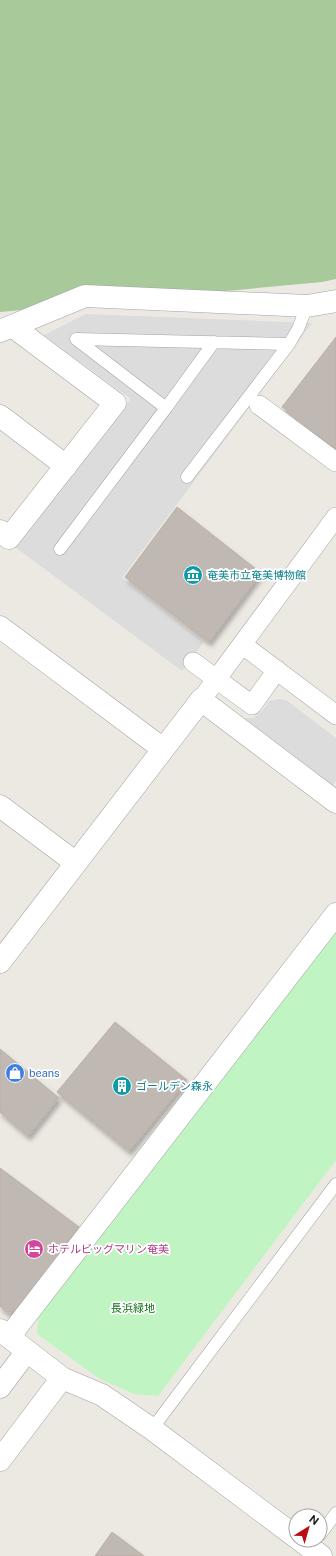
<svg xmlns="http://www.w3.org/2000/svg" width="336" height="1556" font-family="'Public Sans','Noto Sans JP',sans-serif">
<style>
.forest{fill:#a8c999}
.park{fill:#c0f5c3}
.parking{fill:#dcdcdc}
.building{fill:#c0b8b2;stroke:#bdafa5;filter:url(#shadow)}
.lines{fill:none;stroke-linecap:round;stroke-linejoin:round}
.service-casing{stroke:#a3a3a3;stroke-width:13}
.pedestrian-casing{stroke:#a3a3a3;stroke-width:20}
.minor-casing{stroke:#a3a3a3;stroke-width:23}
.tertiary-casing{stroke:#a3a3a3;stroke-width:23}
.service{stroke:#fff;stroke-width:12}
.pedestrian{stroke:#fff;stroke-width:19}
.minor{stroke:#fff;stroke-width:22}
.tertiary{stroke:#fff;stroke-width:22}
.labels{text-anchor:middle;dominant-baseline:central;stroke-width:3.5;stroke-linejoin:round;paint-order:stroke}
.culture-label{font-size:11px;fill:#0d838f;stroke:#fff;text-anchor:start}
.shop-label{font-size:11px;fill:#366cbe;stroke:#fff;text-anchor:start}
.hotel-label{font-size:11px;fill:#b23c85;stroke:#fff;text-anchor:start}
.park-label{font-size:11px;fill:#127118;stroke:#fff}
</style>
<defs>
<filter id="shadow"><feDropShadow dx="2.5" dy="4.5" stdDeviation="2" flood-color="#0004"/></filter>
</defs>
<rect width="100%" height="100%" fill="#ece9e2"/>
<path class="forest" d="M0 0H336V279L322 282 0 312Z"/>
<path class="park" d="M336 933V1160L158 1396 134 1394 100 1379 37 1334 39 1311 323 942Z"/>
<path class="parking" d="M86 314 312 323 122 578 204 642 182 671 15 547 131 399 44 335Z
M279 699 286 700 336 738V781L333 785 242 718H253L262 711 269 701Z"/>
<path class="building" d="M336 337V449L282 407Z
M177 507 261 573 209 642 125 577Z
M115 1022 187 1080 129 1151 57 1092Z
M0 1049 59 1098 28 1136 0 1112Z
M0 1168 79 1227 18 1311 7 1312 0 1306Z
M112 1532 144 1556H95Z"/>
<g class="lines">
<g class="service-casing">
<path id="service" d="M166 408 214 342
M187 477 289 344 298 329 307 306
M60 549 166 408 76 339 289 344
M152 1429 336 1184
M320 1535 336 1513"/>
</g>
<g class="pedestrian-casing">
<path id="pedestrian" d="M259 405 336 462
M243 645 336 715
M193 662 252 705 277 670
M201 700 336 517"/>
</g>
<g class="minor-casing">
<path id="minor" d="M0 331 85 296 307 306 336 301
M0 416 66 466
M0 531 9 538 115 403 12 326
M0 627 163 749
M0 806 76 863
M0 962 201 700 336 802
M9 1337 336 914
M0 1387 27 1351"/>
</g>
<g class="tertiary-casing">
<path id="tertiary" d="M0 1330 62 1378 102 1395 152 1429 296 1537
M0 1460 62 1378
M300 1540 321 1556"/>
</g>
<use href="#service" class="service"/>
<use href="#pedestrian" class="pedestrian"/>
<use href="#minor" class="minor"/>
<use href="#tertiary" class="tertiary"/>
</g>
<defs>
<g id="museum-disc" transform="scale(1)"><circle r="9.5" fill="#0f9aa8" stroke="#fff"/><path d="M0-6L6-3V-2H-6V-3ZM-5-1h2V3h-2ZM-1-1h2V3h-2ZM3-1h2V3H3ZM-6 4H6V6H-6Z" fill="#fff"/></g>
<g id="shop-disc" transform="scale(1)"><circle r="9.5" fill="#3f7fe0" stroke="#fff"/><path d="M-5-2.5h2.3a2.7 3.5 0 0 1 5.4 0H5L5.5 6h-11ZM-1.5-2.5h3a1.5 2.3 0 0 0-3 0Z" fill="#fff"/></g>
<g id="building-disc" transform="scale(1)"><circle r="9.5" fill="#0f9aa8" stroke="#fff"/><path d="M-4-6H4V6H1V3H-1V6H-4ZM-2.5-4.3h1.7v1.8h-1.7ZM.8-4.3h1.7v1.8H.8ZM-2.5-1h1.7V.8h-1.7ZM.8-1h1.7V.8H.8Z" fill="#fff"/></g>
<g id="hotel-disc" transform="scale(1)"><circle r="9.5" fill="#d1479c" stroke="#fff"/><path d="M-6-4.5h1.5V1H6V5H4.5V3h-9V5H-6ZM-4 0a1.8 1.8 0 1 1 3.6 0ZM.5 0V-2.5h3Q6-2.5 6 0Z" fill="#fff"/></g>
</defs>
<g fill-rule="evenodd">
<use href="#museum-disc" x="193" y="575"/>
<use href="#shop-disc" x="15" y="1073"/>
<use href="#building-disc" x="122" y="1086"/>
<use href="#hotel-disc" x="34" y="1249"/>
</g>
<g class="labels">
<g class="culture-label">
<text x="207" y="575">奄美市立奄美博物館</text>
<text x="136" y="1086">ゴールデン森永</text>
</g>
<g class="shop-label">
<text x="29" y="1073">beans</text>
</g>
<g class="hotel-label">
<text x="48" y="1249">ホテルビッグマリン奄美</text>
</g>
<g class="park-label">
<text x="133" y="1308">長浜緑地</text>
</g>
</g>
<g transform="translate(308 1528) rotate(37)"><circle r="19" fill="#ffffff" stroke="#a4a4a4"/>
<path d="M0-3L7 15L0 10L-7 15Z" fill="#ba0d11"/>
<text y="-6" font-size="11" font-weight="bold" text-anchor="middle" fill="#1c1c1c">N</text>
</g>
</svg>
